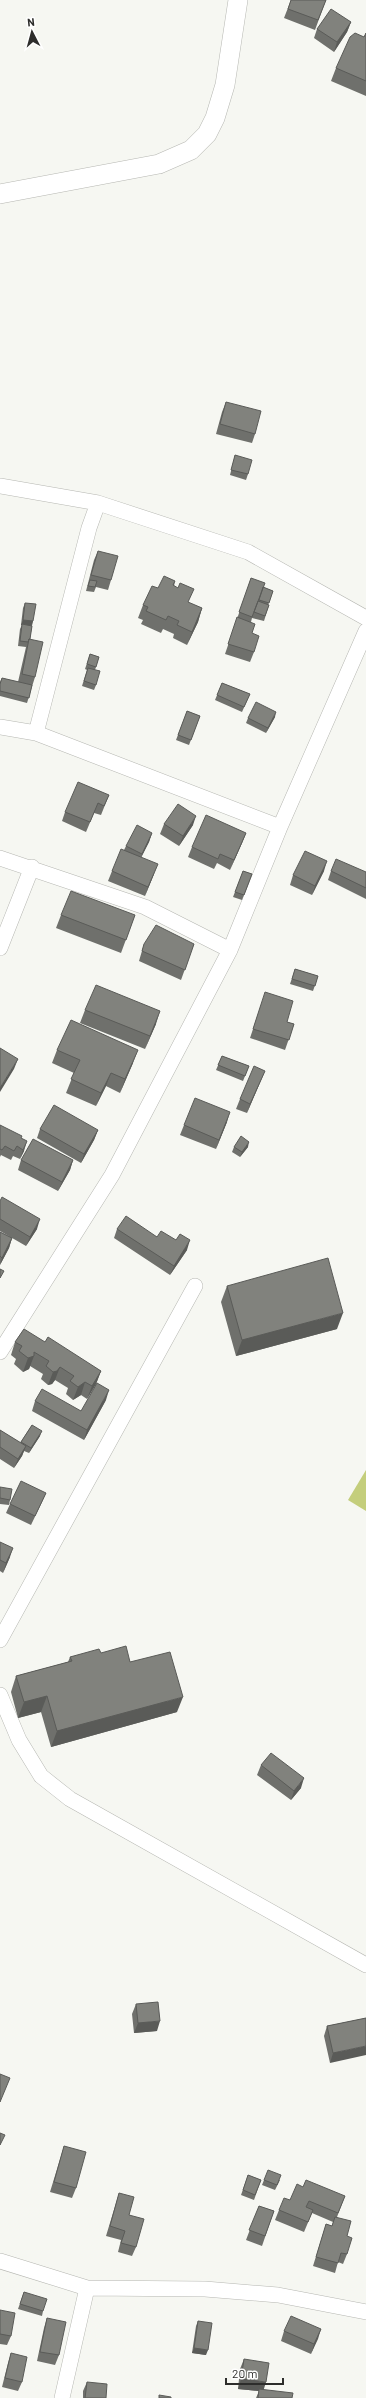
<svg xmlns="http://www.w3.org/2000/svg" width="366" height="2398" font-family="Barlow,sans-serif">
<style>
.green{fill:#c4ce7c}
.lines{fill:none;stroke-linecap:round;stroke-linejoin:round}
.minor-casing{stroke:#b6b7b2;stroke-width:16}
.tertiary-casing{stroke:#b6b7b2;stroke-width:20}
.minor{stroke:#fff;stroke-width:15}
.tertiary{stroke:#fff;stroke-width:19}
.wall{fill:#6f706c}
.shaded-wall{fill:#5a5b58}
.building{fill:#81827d;stroke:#5a5b58}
</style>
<rect width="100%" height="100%" fill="#f6f7f2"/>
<path class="green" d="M366 1470V1511L348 1500Z"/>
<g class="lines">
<g class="minor-casing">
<path id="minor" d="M0 486 98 503 248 552 366 618
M0 727 36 733 280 827
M36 733 89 528 98 503
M0 858 145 907 230 950
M0 948 32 867
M0 1352 112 1175 230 950 280 827 366 631
M0 1640 195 1286
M0 1695 19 1740 41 1776 70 1799 366 1965
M0 2261 87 2288 205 2289 278 2295 366 2312
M62 2398 87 2288"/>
</g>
<g class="tertiary-casing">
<path id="tertiary" d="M0 194 159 164 191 150 207 134 215 118 225 85 238 0"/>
</g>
<use href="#minor" class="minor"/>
<use href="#tertiary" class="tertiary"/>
</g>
<path class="wall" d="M291 0H326L315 30 284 18Z
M351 22 347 32 334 52 314 38 317 29Z
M366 33V96L331 81 336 68 364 37Z
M226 402 255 434 252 443 216 434 222 412Z
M235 455 248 474 246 480 230 475Z
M98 551 111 580 108 590 96 587 94 592 86 591 94 560Z
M251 578 263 587 273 591 268 605H269L264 621 252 618 251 622 252 633 254 652 250 662 225 654Z
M175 581 174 586 189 603 202 608 198 622 187 645 173 638 174 634 163 629 161 633 141 624 143 620 138 618 143 605 158 588Z
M25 603 33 621 32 626 30 639 35 677 27 703 0 696V682L2 678 18 682 26 647 18 646 20 629 22 625H21L23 608Z
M90 654 99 657 95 670 96 685 94 690 82 686 87 670 85 669Z
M222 683 250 694 242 712 215 700Z
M187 711 200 716 189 745 176 740Z
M275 717 266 733 246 723 248 718Z
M109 795 101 815 94 813 86 832 62 821 65 812Z
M164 824 193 825 179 846 160 834Z
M152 833 149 842 141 857 154 874 145 896 108 881 112 871 124 850 126 846Z
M246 833 242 843 230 870 217 863 214 869 188 857 192 847Z
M243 871 252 874 242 900 233 897Z
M324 871 312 895 290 885 293 875Z
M331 871 366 872V899L328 880Z
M61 915H135L121 953 56 928Z
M144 944H194L181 980 139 961Z
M295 969 318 976 313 991 290 984Z
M262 1002 287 1022 294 1024 285 1050 250 1038Z
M85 1010 156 1024 145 1049 80 1023Z
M57 1050 133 1063 120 1093 106 1086 96 1106 66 1093 74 1073 52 1063Z
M222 1056 249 1066 243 1081 216 1070Z
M265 1071 247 1113 236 1109 240 1099Z
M227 1122 216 1149 180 1135 184 1125Z
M0 1125 21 1138 24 1151 20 1159 13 1156 11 1160 1 1155 0 1157Z
M40 1129 98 1130 94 1140 81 1163 37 1138Z
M234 1147H248L240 1157 232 1152Z
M21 1160H73L70 1170 58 1191 18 1170Z
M0 1201 37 1229 26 1246 0 1231Z
M117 1229 157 1237 187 1250 170 1275 114 1238Z
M0 1232 12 1238 9 1248 0 1265Z
M227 1286 337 1329 236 1356 221 1302Z
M15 1342H45L101 1371 96 1384 87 1399 81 1395 73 1400 66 1394 68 1388 55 1380 52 1384 48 1385 41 1379 43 1374 30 1366 29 1369 23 1372 14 1364 16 1359 11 1355Z
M106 1400 84 1440 32 1411 35 1401 81 1411Z
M32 1425 40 1436 29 1453 24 1451 22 1456 14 1468 0 1459V1430L20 1443Z
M0 1487 10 1500 9 1505 0 1504Z
M46 1493 42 1502 31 1525 6 1513 10 1504Z
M0 1542 10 1557 3 1573 0 1571Z
M101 1653 130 1662 177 1712 51 1747 41 1712 18 1718 11 1692 16 1676 68 1662 70 1657Z
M261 1765 301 1788 291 1800 257 1775Z
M136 2004 157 2031 134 2033 132 2014Z
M366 2018 330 2063 324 2036 327 2026Z
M64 2146 76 2188 72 2198 50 2192 61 2156Z
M248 2175 261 2180 254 2200 241 2195Z
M264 2180H280L275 2190 262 2185Z
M303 2187 345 2196 337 2217 347 2236V2254L343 2264 338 2262 335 2273 313 2266 326 2224 332 2226 333 2222 312 2213 304 2232 275 2220 279 2210 290 2200Z
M119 2193 129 2215 136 2247 132 2256 118 2252 121 2240 106 2236 116 2203Z
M259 2206 274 2211 262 2246 246 2240Z
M24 2292 43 2311 42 2316 18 2309Z
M0 2310 11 2336 7 2345 0 2344Z
M47 2318 59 2355 55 2365 37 2361 44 2328Z
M198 2321 206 2355 192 2353 196 2326Z
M321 2329 311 2354 281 2341 284 2331Z
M11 2353 22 2382 18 2391 2 2387 8 2363Z
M244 2359 264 2390 292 2398H256L259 2391 238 2389 240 2369Z
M87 2382 106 2398H83V2391Z"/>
<path class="shaded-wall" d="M351 22 347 32 334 52 337 42Z
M202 608 198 622 187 645 192 632Z
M23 620 33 621 31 627 21 625Z
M276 712 275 717 266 733 268 728Z
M196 816 193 825 179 846 183 836Z
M152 833 149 842 138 864 142 854Z
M246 833 242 843 230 870 234 860Z
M327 861 324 871 312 895 315 886Z
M158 864 154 874 145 896 148 887Z
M160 1011 156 1024 145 1049 150 1036Z
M138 1050 133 1063 120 1093 125 1079Z
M18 1059 14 1069 0 1092V1088Z
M265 1071 261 1080 247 1113 250 1104Z
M111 1073 106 1086 96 1106 101 1093Z
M230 1112 227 1122 216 1149 219 1140Z
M98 1130 94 1140 81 1163 84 1154Z
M27 1141 24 1151 20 1159 23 1150Z
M249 1142 248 1147 240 1157 242 1152Z
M73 1160 70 1170 58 1191 62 1182Z
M40 1219 37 1229 26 1246 30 1237Z
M12 1238 9 1248 0 1265 2 1258Z
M190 1240 187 1250 170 1275 174 1266Z
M343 1313 337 1329 236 1356 242 1340Z
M34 1356 29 1369 23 1372 28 1358Z
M60 1367 55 1380 52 1384 48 1385 53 1372Z
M101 1371 96 1384 87 1399 92 1386Z
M85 1382 81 1395 73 1400 78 1387Z
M109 1390 106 1400 84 1440 87 1430Z
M42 1431 40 1436 29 1453 31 1448Z
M26 1446 22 1456 14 1468 18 1459Z
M13 1548 10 1557 3 1573 6 1563Z
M47 1696 41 1712 18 1718 24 1702Z
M183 1697 177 1712 51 1747 57 1731Z
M304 1778 301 1788 291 1800 294 1791Z
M160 2021 157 2031 134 2033 138 2023Z
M366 2046V2055L330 2063 333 2053Z
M321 2329 318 2339 311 2354 314 2344Z
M194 2348 208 2350 206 2355 192 2353Z
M241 2379 266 2382 263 2392 259 2389V2391L238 2389Z"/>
<path class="building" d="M291 0H326L318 20 288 9Z
M331 9 351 22 337 42 317 29Z
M355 33 364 37 366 33V81L336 68 350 37Z
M226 402 261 411 255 434 220 424Z
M235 455 252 460 248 474 231 470Z
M98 551 118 556 111 580 91 575Z
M164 576 175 581 173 585 178 588 180 583 194 589 188 602 202 608 192 632 177 625 179 621 168 616 166 620 146 611 148 607 143 605 152 586 158 588Z
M251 578 265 583 252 617 239 612Z
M90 580 97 581 95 587 88 586Z
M263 587 273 591 269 603 259 600Z
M258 601 269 605 265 616 254 612Z
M25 603 36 604 33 621 23 620Z
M237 617 255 624 252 633 259 636 254 652 228 644Z
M22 624 32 626 30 639H29L28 642 20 641Z
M29 639 43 642 35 677 22 674Z
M90 654 99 657 96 667 87 664Z
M88 668 100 671 96 685 84 681Z
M2 678 32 685 29 698 0 691V684Z
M222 683 250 694 244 707 217 695Z
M256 702 276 712 268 728 248 718Z
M187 711 200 716 191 740 178 735Z
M78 782 109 795 104 806 98 803 90 822 65 812Z
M178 804 196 816 183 836 164 824Z
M206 815 246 833 234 860 220 854 218 859 192 847Z
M137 825 152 833 142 854 126 846Z
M121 849 158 864 148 887 112 871Z
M305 851 327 861 315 886 293 875Z
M336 859 366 872V888L331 871Z
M243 871 252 874 244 895 235 892Z
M71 891 135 915 126 940 61 915Z
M156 925 194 944 185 970 142 951 144 944Z
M295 969 318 976 315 986 292 979Z
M96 985 160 1011 150 1036 85 1010Z
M265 992 293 1001 287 1022 294 1024 289 1040 253 1029Z
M71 1020 138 1050 125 1079 111 1073 101 1093 71 1079 80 1060 57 1050Z
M0 1048 18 1059 0 1088Z
M222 1056 249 1066 245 1076 218 1065Z
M254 1066 265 1071 250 1104 240 1099Z
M195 1098 230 1112 219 1140 184 1125Z
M54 1105 98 1130 84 1154 40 1129Z
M0 1125 22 1136 21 1138 27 1141 23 1150 17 1146 14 1151 5 1146 2 1150 0 1149Z
M241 1136 249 1142 242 1152 234 1147Z
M33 1139 73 1160 62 1182 21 1160Z
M2 1197 40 1219 30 1237 0 1219V1201Z
M126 1216 157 1237 161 1231 176 1240 180 1234 190 1240 174 1266 117 1229Z
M0 1232 12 1238 2 1258 0 1256Z
M328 1258 343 1313 242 1340 227 1286Z
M0 1269 4 1271 0 1278Z
M24 1329 45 1342 48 1337 101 1371 92 1386 85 1382 78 1387 70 1381 74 1376 60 1367 57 1371 53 1372 46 1366 49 1361 34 1352V1356L28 1358 19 1351 22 1346 15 1342Z
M97 1383 109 1390 87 1430 35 1401 42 1389 81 1411Z
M32 1425 42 1431 31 1448 21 1442Z
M0 1430 26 1446 18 1459 0 1447Z
M21 1481 46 1493 35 1516 10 1504Z
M0 1487 12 1489 10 1500 0 1498Z
M0 1542 13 1548 6 1563 0 1560Z
M126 1646 130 1662 170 1652 183 1697 57 1731 47 1696 24 1702 16 1676 72 1661 70 1657 99 1649 101 1653Z
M271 1753 304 1778 294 1791 261 1765Z
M158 2002 160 2021 138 2023 136 2004Z
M366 2018V2046L333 2053 327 2026Z
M0 2074 10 2078 0 2102Z
M0 2133 5 2135 0 2145Z
M64 2146 86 2152 76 2188 54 2182Z
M268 2170 281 2175 277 2185 264 2180Z
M248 2175 261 2180 255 2195 243 2190Z
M306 2180 345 2196 338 2213 309 2201 306 2207 313 2210 308 2222 279 2210 284 2198 290 2200 297 2184 303 2187Z
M119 2193 134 2197 129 2215 144 2219 136 2247 121 2243 125 2231 110 2226Z
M259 2206 274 2211 265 2236 249 2230Z
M335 2217 351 2221 347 2236 352 2238 347 2254 341 2253 338 2263 316 2257 326 2224 332 2226Z
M24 2292 47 2299 43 2311 20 2304Z
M0 2310 15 2313 11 2336 0 2334Z
M291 2316 321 2329 314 2344 284 2331Z
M47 2318 66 2322 59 2355 40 2352Z
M198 2321 212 2323 208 2350 194 2348Z
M11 2353 27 2357 22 2382 5 2378Z
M244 2359 269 2363 266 2382 241 2379Z
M87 2382 107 2384 106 2398H85Z
M259 2389 293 2393 292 2398H258Z
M159 2395 171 2397V2398H159Z"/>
<g transform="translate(32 32) rotate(354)" stroke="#ffffff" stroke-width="3" paint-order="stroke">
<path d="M0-3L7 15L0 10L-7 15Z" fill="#2d2d2b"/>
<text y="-6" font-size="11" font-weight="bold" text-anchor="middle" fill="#2d2d2b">N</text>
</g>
<path d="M226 2378v6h57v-6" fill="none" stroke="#2d2d2b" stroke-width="2"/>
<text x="232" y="2378" font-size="12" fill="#2d2d2b" stroke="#ffffff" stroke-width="3" paint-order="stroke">20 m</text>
</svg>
